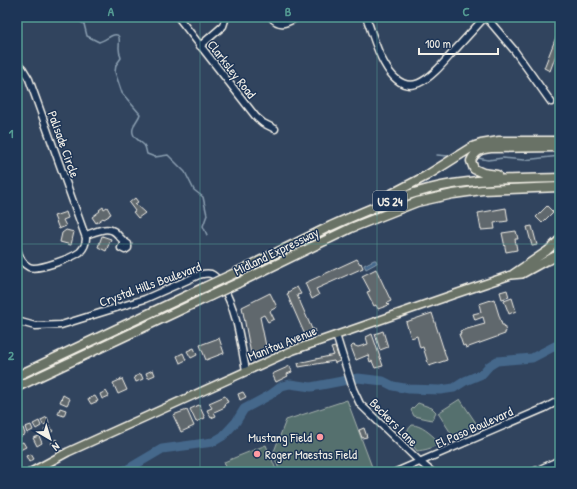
<svg xmlns="http://www.w3.org/2000/svg" width="577" height="489" font-family="'Patrick Hand',sans-serif">
<style>
.green{fill:#55706e;stroke:#a4b0ab}
.water{fill:#44678b;stroke:#8a9eb0}
.lines{fill:none;stroke-linecap:round;stroke-linejoin:round}
.stream{stroke:#8a9eb0;stroke-width:1.5}
.river{stroke:#44678b;stroke-width:9}
.building{fill:#61676d;stroke:#f4f1e8}
.minor-casing{stroke:#f4f1e8;stroke-width:9}
.major-casing{stroke:#f4f1e8;stroke-width:10}
.highway-casing{stroke:#f4f1e8;stroke-width:11}
.minor{stroke:#1d3557;stroke-width:6}
.major{stroke:#697266;stroke-width:7}
.highway{stroke:#697266;stroke-width:8}
.highway-bridge-casing{stroke:#f4f1e8;stroke-width:11;stroke-linecap:butt}
.highway-bridge{stroke:#697266;stroke-width:8}
.grid{fill:none;stroke:#549b93;stroke-width:1;stroke-opacity:0.55}
.poi-dot{fill:#ff9aa2;stroke:#1d3557;stroke-width:1.5}
.labels{text-anchor:middle;dominant-baseline:central;stroke-width:3;stroke-linejoin:round;paint-order:stroke}
.shield{fill:#1d3557;stroke:#b4b9bc;stroke-width:1}
.shield-label{font-size:12px;font-weight:bold;fill:#f4f1e8}
.street-label{font-size:13px;fill:#f4f1e8;stroke:#1d3557}
.poi-label{font-size:13px;fill:#f4f1e8;stroke:#1d3557;text-anchor:end}
.neatline{fill:none;stroke:#549b93;stroke-width:1.5}
.grid-label{font-size:13px;text-anchor:middle;font-weight:bold;fill:#549b93}
</style>
<rect width="100%" height="100%" fill="#31445e"/>
<filter id="ink" filterUnits="userSpaceOnUse"><feTurbulence type="fractalNoise" baseFrequency=".025" numOctaves="2"/><feDisplacementMap in="SourceGraphic" scale="8" xChannelSelector="R" yChannelSelector="G"/><feConvolveMatrix kernelMatrix="1 2 1 2 8 2 1 2 1" color-interpolation-filters="sRGB"/></filter>
<g filter="url(#ink)">
<path class="green" d="M460 399 476 423 454 438 438 413Z
M347 400 372 467 370 472H280L273 454 286 420Z
M418 403 432 408 436 412 432 420 414 416 411 410Z
M412 425C421 425 431 434 437 440V444C432 449 424 450 417 451L406 436V432Z
M266 445 277 472H228L224 462Z"/>
<path class="water" d="M374 260H376L377 263 366 269 364 265Z"/>
<g class="lines">
<path class="stream" d="M73 17 84 24 87 36 99 42C103 41 107 38 111 36 122 31 119 42 119 48 119 51 120 55 121 58L116 65 115 72 122 93 140 114C139 119 135 121 134 126 129 136 139 140 144 145 146 147 146 151 147 154L155 157 168 155 185 172 194 190 203 197 207 215 203 226 207 235
M437 155 448 156
M478 158 488 160 503 158 524 160 560 156"/>
<path class="river" d="M118 472 128 469 162 449 213 442 223 436 236 422 244 409 270 395 282 386 290 384 311 387 358 378 383 381 393 386 409 389 440 390 454 388 465 381 482 374 489 366 497 361 532 358 555 346 560 345"/>
</g>
<path class="building" d="M556 37 560 39V44L550 71 544 68Z
M135 198 138 202 135 204 145 213 138 218 133 212 135 211 129 203Z
M547 206 553 212 542 223 536 217Z
M103 207 104 209 107 207 111 214 109 215V216L104 219 103 218 96 223 92 217 100 211 99 210Z
M506 208 508 221 494 223 495 229 481 230 478 213Z
M66 212 68 218 63 220 66 226 59 229 54 216Z
M532 226 537 245 532 246 527 227Z
M66 230 74 232 71 245 60 242 62 233Z
M516 231 518 239H515L517 250 506 252 502 233Z
M102 236 111 239 106 251 98 247Z
M357 259 360 264 361 263 363 268 316 289 319 295 312 299 305 283Z
M376 269 391 301 387 303 389 305 378 309 376 305 374 306 367 292 370 291 362 276Z
M297 287 301 294 297 295 312 329H314L315 332 308 336V334L305 335 287 294 289 293 288 292Z
M507 290 509 297 502 299 500 292Z
M270 293 277 307 270 311 274 319 268 322 264 315 260 317 267 351 251 354 242 307Z
M512 298 516 311 509 314 504 301Z
M494 299 502 325H504L506 332H505V334L466 348 465 345 463 346 459 334H461L460 331 485 324 483 317 475 320 473 314 481 312 479 304Z
M432 313 447 360 429 366 423 347 420 348 417 336 411 338 406 322Z
M383 331 388 347 380 350 375 334Z
M372 334 383 366 375 368 372 361 370 362 368 355 356 360 351 347 353 345 358 347 368 344 366 337Z
M219 338 224 353 206 360 200 345Z
M335 347 340 361 335 363 334 361 299 367 298 363 334 355 331 348Z
M194 348 197 355 191 358 187 351Z
M183 353 186 360 180 363 177 356Z
M290 366 292 372 287 374 288 376 276 382 272 374Z
M153 370 155 375 148 378 146 373Z
M141 374 143 379 136 382 134 377Z
M122 379 127 390 118 394 113 383Z
M106 391 109 396 102 399 100 394Z
M243 392 246 397 240 400 238 394Z
M63 395 70 399 67 405 60 402Z
M95 396 98 401 91 404 88 399Z
M225 396 228 402 224 404 225 407 214 412 216 416 211 418 207 410 212 408 209 403Z
M199 405 205 418 196 422 190 409Z
M60 408 66 410 64 416 58 414Z
M187 410 194 426 181 432 173 415Z
M47 417 49 423 43 425 41 420Z
M39 421 41 426 36 429 33 424Z
M31 425 33 430 27 433 25 427Z
M49 426 53 431 48 435 44 430Z
M23 428 25 434 20 437 17 431Z
M364 428 367 437 362 438 359 430Z
M39 436 42 443 37 446 33 438Z
M56 439 60 445 55 448 51 443Z
M23 442 26 447 20 450 17 444Z
M31 454 34 459 29 462 26 456Z"/>
<g class="lines">
<g class="minor-casing">
<path id="minor" d="M178 17 256 117 263 123 275 129
M271 17C280 28 288 22 298 17
M366 17C372 32 376 49 384 63 408 107 433 75 454 51 464 40 475 28 485 17
M486 17 514 50 551 102
M200 46 223 26 226 17
M17 63 23 69 29 79 86 238C86 244 84 248 80 252 72 258 37 271 29 267 22 264 19 256 17 249
M86 235C95 232 108 225 116 233 121 238 122 241 128 244V248L125 250 121 248 123 243
M17 321 35 326 61 325 145 299 199 275C203 274 209 272 213 275 218 278 220 283 223 287 238 314 240 342 246 370
M336 335 353 389 360 404 420 462 432 472
M555 462 560 470
M396 472 545 408 560 400
M533 472 560 460"/>
</g>
<g class="major-casing">
<path id="major" d="M513 274 547 251 560 239
M31 472 68 452 291 351 452 295 511 275 522 274 553 257"/>
</g>
<g class="highway-casing">
<path id="highway" d="M497 175 483 173 474 169 471 161C475 151 481 149 491 148L560 147
M380 200 426 176 472 147 481 144 499 141H560
M549 260 560 254
M233 274C265 258 298 242 331 226 367 210 403 194 442 186 481 178 520 179 560 178
M238 283 351 228 417 202 453 194 482 190 560 187
M17 376 205 287
M17 387 210 296"/>
</g>
<use href="#minor" class="minor"/>
<use href="#major" class="major"/>
<use href="#highway" class="highway"/>
<g class="highway-bridge-casing">
<path id="highway-bridge" d="M205 287 233 274
M210 296 238 283"/>
</g>
<use href="#highway-bridge" class="highway-bridge"/>
</g>
</g>
<path class="grid" d="M200 17V472M377 17V472M17 244H560"/>
<g class="poi-dot">
<circle cx="320" cy="437" r="4"/>
<circle cx="257" cy="454" r="4"/>
</g>
<g class="labels">
<rect class="shield" x="373" y="191" width="34" height="20" rx="3"/>
<g class="shield-label">
<text x="390" y="201">US 24</text>
</g>
<g class="street-label">
<text transform="translate(232 69) rotate(52)">Clarksley Road</text>
<text transform="translate(64 144) rotate(70)">Palisade Circle</text>
<text transform="translate(276 251) rotate(-26)">Midland Expressway</text>
<text transform="translate(150 284) rotate(-20)">Crystal Hills Boulevard</text>
<text transform="translate(282 343) rotate(-22)">Manitou Avenue</text>
<text transform="translate(394 422) rotate(45)">Beckers Lane</text>
<text transform="translate(474 427) rotate(-24)">El Paso Boulevard</text>
</g>
<g class="poi-label">
<text x="312" y="437">Mustang Field</text>
<text x="265" y="454" text-anchor="start">Roger Maestas Field</text>
</g>
</g>
<rect width="577" height="489" fill="none" stroke="#1d3557" stroke-width="44"/>
<g transform="translate(50 439) rotate(142)" stroke="#1d3557" stroke-width="3" paint-order="stroke">
<path d="M0-3L7 15L0 10L-7 15Z" fill="#f4f1e8"/>
<text y="-6" font-size="11" font-weight="bold" text-anchor="middle" fill="#f4f1e8">N</text>
</g>
<path d="M419 48v6h79v-6" fill="none" stroke="#f4f1e8" stroke-width="2"/>
<text x="425" y="48" font-size="12" fill="#f4f1e8" stroke="#1d3557" stroke-width="3" paint-order="stroke">100 m</text>
<rect x="22" y="22" width="533" height="445" class="neatline"/>
<g class="grid-label">
<text x="111" y="16">A</text>
<text x="288" y="16">B</text>
<text x="466" y="16">C</text>
<text x="11" y="138">1</text>
<text x="11" y="360">2</text>
</g>
</svg>
